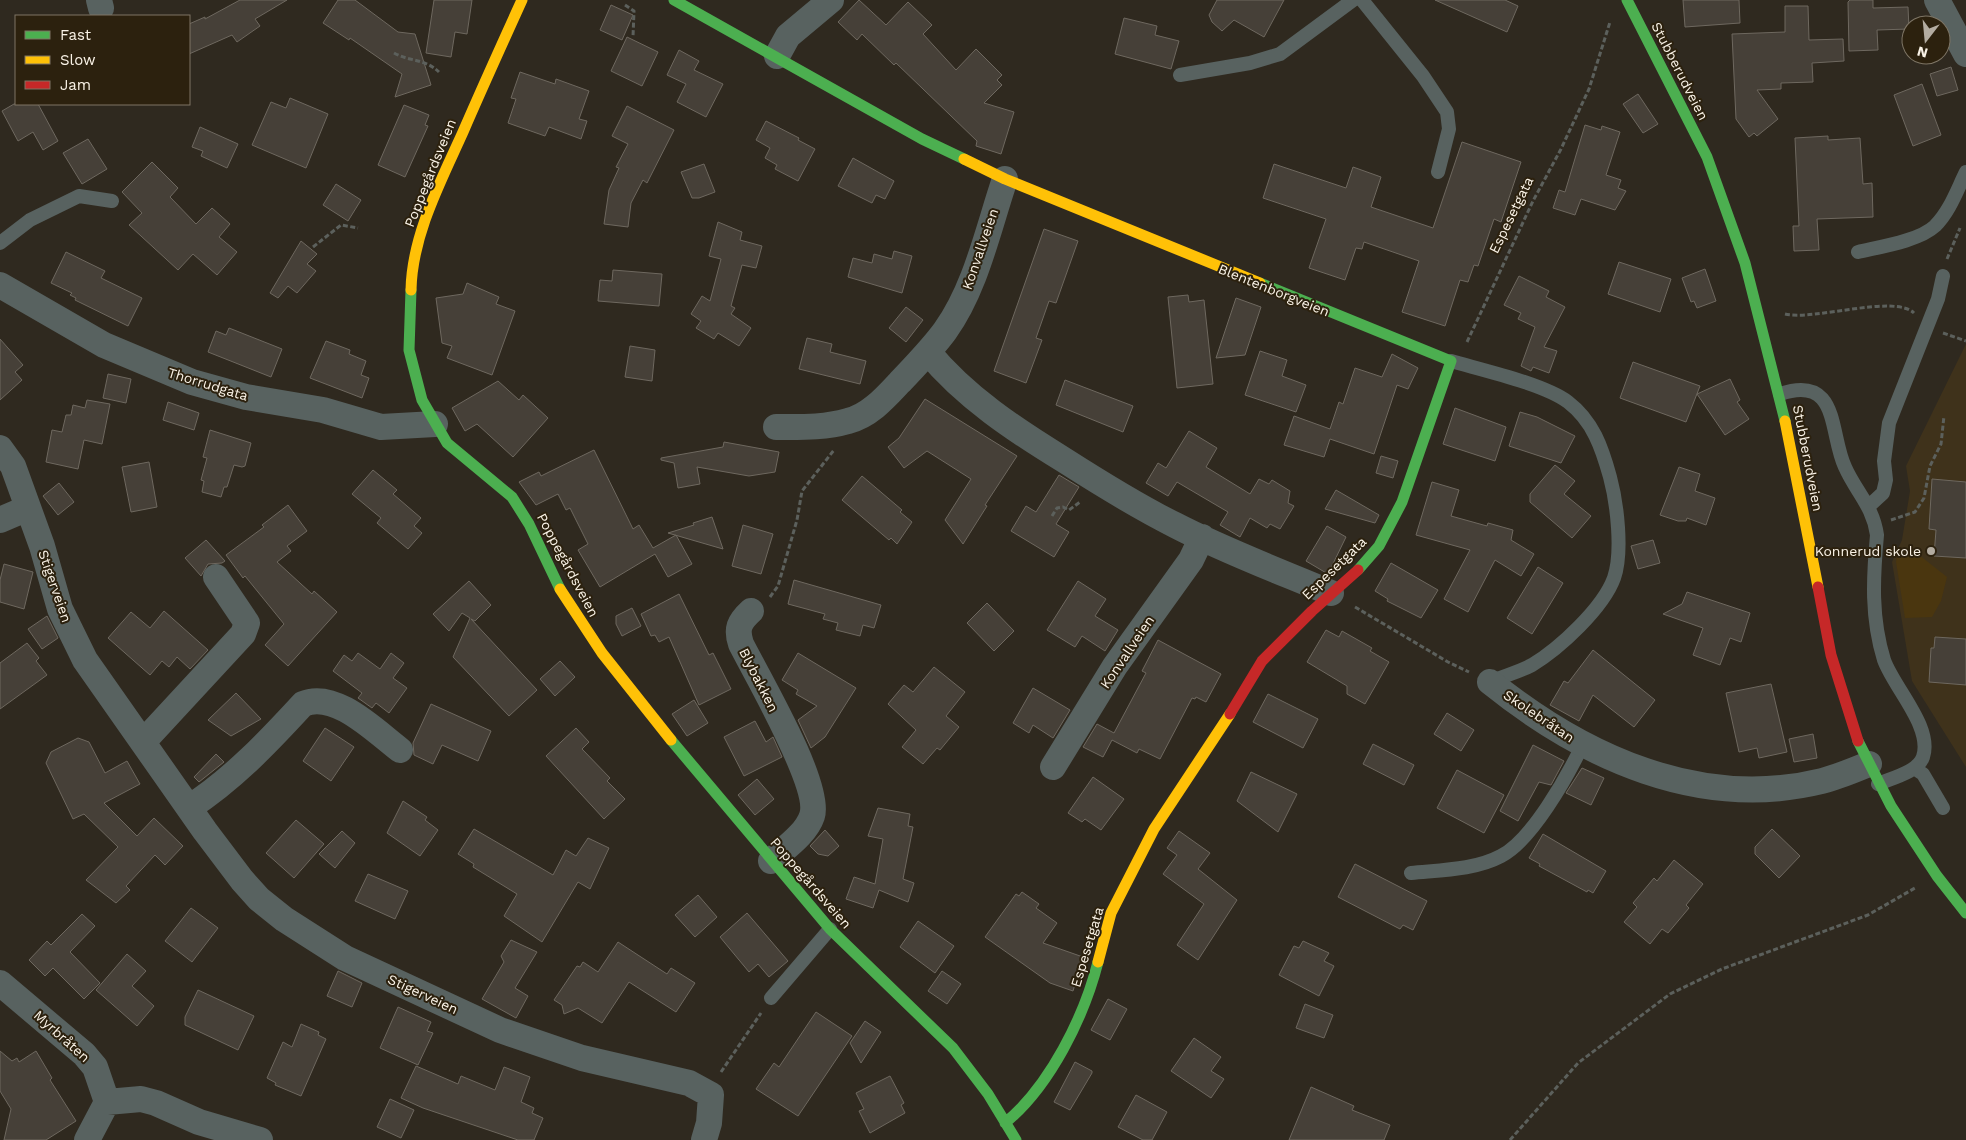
<svg xmlns="http://www.w3.org/2000/svg" width="1966" height="1140" font-family="'Work Sans',sans-serif">
<style>
.built{fill:#3f321b}
.green{fill:#4a360f}
.building{fill:#464038;stroke:#6e685f}
.lines{fill:none;stroke-linecap:round;stroke-linejoin:round}
.path{stroke:#5c605c;stroke-width:3;stroke-dasharray:5 2.5;stroke-linecap:butt}
.lane{stroke:#586260;stroke-width:14}
.street{stroke:#586260;stroke-width:26}
.fast{stroke:#4caf50;stroke-width:11}
.slow{stroke:#ffc107;stroke-width:11}
.jam{stroke:#c62828;stroke-width:11}
.poi-dot{fill:#b3aca1;stroke:#2c210e;stroke-width:2}
.labels{text-anchor:middle;dominant-baseline:central;stroke-width:4;stroke-linejoin:round;paint-order:stroke}
.street-label{font-size:14px;fill:#faf3e7;stroke:#2c210e}
.poi-label{font-size:14px;fill:#faf3e7;stroke:#2c210e;text-anchor:end}
</style>
<rect width="100%" height="100%" fill="#2f291f"/>
<path class="built" d="M1966 344V767L1912 681 1892 562 1902 540 1910 491 1906 466Z"/>
<path class="green" d="M1898 551 1919 555 1947 577 1941 601 1932 617 1905 618 1896 562Z"/>
<path class="building" d="M240 0H287L255 19 260 26 237 42 232 35 189 54V24L205 17V19Z
M338 0H355L398 32 415 34 431 85 395 97 402 74 350 38 349 40 323 23Z
M434 0H472L467 34 455 32 451 57 426 53Z
M859 0 886 25 908 2 932 25 923 34 956 70 976 49 1002 75 997 80 1002 85 984 103 1014 112 1001 154 976 146 977 141 896 63 894 65 862 34 857 40 838 22Z
M1217 0H1284L1264 37 1234 20 1222 31 1212 22 1209 15Z
M1435 0H1505L1518 6 1507 32Z
M1683 0H1739L1740 23 1685 27Z
M1850 0H1873V8L1908 7 1909 29 1877 30 1878 50 1849 51 1848 2Z
M611 5 633 15 622 40 600 30Z
M1785 6H1808L1809 40 1843 39 1844 61 1812 63 1813 82 1781 83V89L1757 90 1778 119 1757 136 1754 133 1749 137 1736 119 1732 34 1785 32Z
M1124 18 1157 26 1155 35 1179 41 1171 69 1115 54Z
M627 37 658 52 642 86 611 71Z
M679 50 699 61 694 70 723 84 706 117 677 102 686 84 667 75Z
M1951 67 1958 90 1937 96 1930 74Z
M520 72 555 84 556 79 589 91 579 119 587 121 581 139 549 127 545 136 508 123 516 99 511 98Z
M1922 84 1941 135 1913 146 1894 95Z
M1638 94 1658 124 1643 133 1623 104Z
M290 98 328 114 306 168 252 145 271 102 286 108Z
M14 104H38L58 141 43 150 33 132 18 141 2 111Z
M404 105 429 115 425 125 428 126 405 177 378 165Z
M627 106 674 130 647 183 643 180 631 203 628 227 604 224 609 190 619 168 616 167 628 144 612 136Z
M766 121 799 138 798 140 815 149 798 181 775 169 777 165 765 158 770 148 756 140Z
M1585 125 1601 130 1602 126 1620 132 1606 175 1621 180 1618 188 1626 191 1615 210 1581 199 1575 215 1553 208 1559 190 1565 192Z
M200 127 238 144 227 168 201 156 203 151 192 147Z
M1828 136V140L1860 138 1863 184 1872 183 1873 217 1817 219 1819 250 1794 251 1793 226H1799L1795 138Z
M88 139 107 169 82 184 63 153Z
M1462 142 1521 162 1501 222 1494 219 1478 266 1474 265 1468 282 1460 280 1445 326 1402 312 1419 261 1364 242 1362 249 1356 248 1345 280 1309 268 1326 219 1263 198 1274 164 1346 188 1353 167 1381 177 1371 207 1433 228Z
M853 158 894 181 885 199 876 195 872 203 838 186Z
M152 162 178 188 170 197 196 224 212 208 230 224 219 237 237 252 217 275 193 254 178 270 129 225 142 213 122 192Z
M704 164 715 192 699 198H692L681 172Z
M336 184 361 200 348 221 323 205Z
M718 222 742 232 740 240 762 246 756 268 742 265 731 306 735 308 731 314 751 328 739 346 718 333 714 339 696 328 701 321 691 314 702 296 710 301 721 259 709 256Z
M1044 229 1078 241 1056 303 1049 301 1036 338 1042 340 1026 383 994 371Z
M301 241 317 254 307 264 316 271 297 293 288 286 278 298 270 293Z
M894 251 912 256 902 293 848 277 853 258 872 263 874 254 892 259Z
M66 252 105 271 101 278 142 298 128 326 75 300 76 298 70 295 72 293 51 283Z
M1619 262 1671 279 1660 312 1608 294Z
M1705 269 1716 301 1697 308 1694 301 1691 302 1682 278Z
M613 270 662 274 659 306 598 301 600 280 612 281Z
M1519 276 1549 291 1546 297 1565 307 1544 347 1557 351 1549 373 1533 367 1531 371 1521 366 1535 327 1518 319 1521 313 1504 305Z
M467 283 499 297 496 304 515 311 492 375 447 358 452 346 442 343 436 298 463 294Z
M1188 295 1189 302 1204 300 1213 384 1177 388 1168 297Z
M1236 298 1261 307 1245 355 1216 358Z
M906 307 923 320 906 342 889 328Z
M229 328 282 349 271 377 208 352 216 331 226 335Z
M807 338 832 344 830 352 866 361 860 384 799 369Z
M0 339 23 365 15 372 22 380 0 400Z
M326 341 350 350 349 354 366 361 361 375 369 378 362 398 310 378Z
M630 346 655 350 652 381 625 377Z
M1260 351 1287 360 1282 376 1306 385 1296 412 1245 395Z
M1392 354 1418 368 1408 389 1397 385 1374 454 1330 439 1324 457 1284 445 1294 416 1330 429 1339 402 1343 404 1355 368 1382 377Z
M1633 362 1700 386 1686 422 1620 398Z
M108 374 131 379 126 403 103 398Z
M1730 379 1740 400 1737 402 1749 419 1725 435 1697 394Z
M1065 380 1133 406 1123 432 1056 405Z
M498 381 519 400 523 395 548 418 513 457 477 424 465 431 452 408Z
M925 399 1017 456 985 505 987 506 963 544 945 520 971 479 927 451 904 468 888 447 899 438Z
M87 400 110 404 102 444 84 440 78 469 46 462 52 430 62 432 66 415H71L73 405 85 408Z
M168 402 199 413 194 430 163 420Z
M1455 408 1506 427 1495 461 1443 444Z
M1520 412 1537 417 1575 436 1561 463 1509 446Z
M210 430 251 443 245 466 242 467 234 465 227 487H224L221 497 202 492 204 481 201 480 207 458 203 457Z
M1189 431 1217 448 1206 467 1250 494 1259 479 1269 484 1272 480 1290 491 1288 503 1294 506 1280 529 1270 524 1267 528 1250 518 1240 537 1220 525 1228 512 1177 482 1168 496 1146 483 1158 463 1166 468Z
M724 442 779 452 775 472 749 476 697 467 700 484 678 488 674 463 661 460V458L723 447Z
M594 450 633 529 639 525 653 548 676 535 692 564 668 577 655 554 600 587 578 550 588 544 570 508 566 510 558 494 536 505 519 482 539 472 541 476Z
M1381 456 1398 461 1393 478 1376 473Z
M149 462 157 507 131 512 122 467Z
M1555 465 1575 481 1564 494 1591 516 1572 538 1530 502V494Z
M1679 467 1700 474 1695 491 1715 498 1706 525 1687 518 1686 521H1678L1660 515Z
M373 470 397 490 393 494 421 518 414 526 422 533 408 549 377 523 381 518 352 494Z
M1059 475 1079 487 1056 524 1069 532 1054 557 1011 531 1026 506 1036 512Z
M862 476 902 510 900 512 912 522 897 544 891 538 889 540 842 500Z
M1932 479 1966 482V558L1934 556 1936 530 1929 529Z
M1432 482 1459 490 1451 516 1487 526 1488 523 1513 530 1511 540 1534 554 1521 576 1495 560 1468 612 1444 599 1470 550 1416 535Z
M59 483 74 502 58 515 43 496Z
M1336 490 1379 515 1375 523 1325 509Z
M288 505 307 531 287 546 291 551 277 562 312 594 314 591 337 612 288 666 265 645 284 624 245 576 243 578 226 555 264 527 262 525Z
M712 517 723 549 668 533 694 525 693 523Z
M743 525 773 534 761 574 732 566Z
M1327 526 1346 537 1328 574 1306 561Z
M206 540 225 561 222 563 208 564 201 576 185 558Z
M1653 540 1660 563 1638 569 1631 546Z
M1391 563 1438 590 1421 618 1387 601 1388 599 1375 591Z
M4 564 33 572 24 609 0 602V580Z
M1538 567 1563 583 1532 634 1507 618Z
M794 580 881 605 874 628 863 625 860 636 836 630 838 623 823 619 825 614 788 604Z
M469 581 491 605 475 621 471 619 537 690 509 716 453 657 470 618 462 613 449 631 433 614Z
M1078 581 1106 599 1095 616 1118 630 1105 651 1082 636 1075 647 1047 630Z
M1687 592 1750 613 1741 642 1730 638 1720 665 1693 655 1703 628 1663 614 1682 604Z
M679 594 709 655 713 653 731 689 699 705 669 637 659 642 655 635 651 636 641 614Z
M987 603 1014 631 994 651 967 623Z
M632 608 641 626 622 636 616 624V616Z
M164 611 208 650 190 669 177 657 169 667 162 661 150 675 108 638 131 612 150 628Z
M47 616 58 638 42 649 28 629Z
M1326 630 1339 637 1342 631 1372 648 1370 651 1389 662 1365 704 1347 694V686L1307 662Z
M1935 637 1966 639V685L1929 682 1931 648H1934Z
M1158 640 1221 674 1206 702 1196 697 1195 699 1192 698 1160 759 1139 749 1137 753 1112 740 1103 757 1083 747 1097 724 1114 733 1146 673 1142 671Z
M27 643 39 658 36 661 47 675 0 709V663Z
M1593 650 1655 700 1634 727 1593 695 1579 721 1550 705 1564 681 1568 683Z
M358 653 380 669 391 653 404 663 393 678 407 688 389 713 376 703 372 708 358 698 362 693 333 671 344 655 352 661Z
M798 653 856 688 825 737 811 748 798 720 817 706 796 694 798 690 782 680Z
M560 661 575 677 555 696 540 679Z
M934 667 965 692 946 716 959 727 940 750 937 748 923 764 902 747 916 730 888 704 904 685 913 692Z
M1771 684 1787 752 1759 758 1757 748 1739 752 1726 693Z
M1033 688 1070 710 1053 738 1033 725 1029 733 1013 723Z
M236 693 261 719 231 736 208 720Z
M1268 694 1318 719 1303 748 1253 722Z
M694 700 708 723 687 736 672 714Z
M431 704 491 731 478 761 442 745 433 764 414 755 413 743Z
M1447 713 1474 730 1461 751 1434 734Z
M755 721 766 742 773 737 782 757 744 776 724 737Z
M325 728 354 747 331 781 303 761Z
M576 728 589 742 582 749 610 778 607 781 625 799 604 819 546 756Z
M1813 734 1817 758 1794 762 1789 739Z
M78 738 89 742 105 773 127 761 140 784 104 803 137 836 154 818 183 846 165 865 155 855 126 886 130 890 116 903 86 880 118 847 84 814 73 819 46 763 51 752Z
M1373 744 1414 765 1404 785 1363 764Z
M1533 745 1564 761 1551 785 1539 782 1518 821 1500 811Z
M216 754 224 762 199 782 194 777Z
M1582 768 1604 778 1591 805 1566 793Z
M1457 770 1504 795 1484 833 1437 808Z
M1251 772 1297 794 1278 832 1237 801Z
M1093 777 1124 799 1101 830 1085 819 1082 822 1068 813Z
M757 779 774 799 755 815 738 795Z
M403 801 427 817 425 820 438 830 420 856 387 833Z
M878 808 910 814 908 826 913 827 903 879 914 883 908 902 879 890 873 908 846 899 854 877 875 884 883 839 868 836Z
M296 820 324 844 294 878 266 853Z
M474 829 553 875 566 850 576 856 588 838 609 848 590 889 578 882 542 942 504 916 517 894 473 867 474 864 458 854Z
M1772 829 1800 856 1779 878 1755 854V847Z
M825 830 839 846 828 856 818 854 810 846Z
M342 831 355 843 335 868 319 854Z
M1179 831 1210 853 1198 869 1237 900 1198 960 1177 945 1204 904 1163 874 1177 855 1167 848Z
M1543 834 1606 871 1593 893 1588 890 1587 892 1539 866 1540 864 1529 858Z
M1674 860 1703 884 1686 905 1689 908 1668 933 1662 929 1650 944 1624 922 1637 907 1633 903 1654 878 1657 881Z
M1355 864 1427 901 1413 930 1403 925 1400 929 1338 897Z
M368 874 408 891 395 919 355 901Z
M1022 892 1039 904 1036 908 1057 923 1043 943 1083 957 1073 991 1050 983 985 937 1016 894 1019 896Z
M698 895 717 917 695 937 675 915Z
M191 908 218 928 192 962 165 941Z
M747 913 788 961 769 977 758 964 749 972 720 937Z
M82 914 95 926 70 952 100 983 84 999 53 968 45 976 29 960 47 941 51 945Z
M918 921 954 946 935 973 900 947Z
M511 940 537 952 515 988 528 996 516 1018 482 999 504 962 501 956Z
M1303 941 1329 953 1324 961 1334 966 1319 996 1279 975 1294 946 1299 948Z
M618 942 667 974 671 968 695 983 676 1012 629 982 602 1023 578 1008 564 1014 562 1005 554 1000 577 966 580 967 583 962 598 972Z
M127 954 146 971 132 986 154 1006 137 1026 96 990Z
M338 971 362 983 352 1007 327 996Z
M942 971 961 984 947 1004 928 991Z
M198 990 254 1016 238 1050 185 1025V1017Z
M1108 999 1127 1009 1110 1040 1091 1030Z
M1305 1004 1333 1015 1324 1038 1296 1028Z
M398 1007 431 1022 427 1031 433 1033 418 1065 380 1048Z
M816 1012 852 1036 798 1116 756 1089 774 1063 779 1067Z
M865 1021 881 1032 861 1063 850 1043Z
M301 1024 319 1032 318 1035 326 1039 301 1096 275 1085 276 1083 267 1078 283 1042 292 1047Z
M1194 1038 1221 1057 1211 1071 1224 1079 1211 1098 1171 1071Z
M0 1051 12 1061 17 1058 19 1062 36 1051 52 1078 50 1080 76 1121 46 1140H4L11 1109 0 1091Z
M1075 1062 1092 1071V1073L1070 1110 1054 1102Z
M416 1066 458 1084 461 1076 495 1090 504 1067 530 1077 521 1102 534 1108 532 1113 543 1118 534 1140H518L423 1108 401 1098Z
M890 1076 904 1103 901 1105 905 1113 870 1133 859 1111 864 1109 856 1093Z
M1311 1087 1354 1106 1352 1110 1390 1125 1384 1140H1289Z
M1136 1095 1167 1112 1152 1140H1143L1118 1127Z
M390 1099 414 1110 401 1138 377 1127Z"/>
<g class="lines">
<path class="path" d="M625 5 634 11 633 37
M394 53C410 62 424 58 439 72
M313 247 341 225 358 228
M1947 259 1960 228
M1785 314C1814 321 1894 294 1914 313
M1943 333 1966 341
M1467 342 1533 201 1561 149 1589 89 1610 22
M1052 516 1057 508 1063 507 1069 510 1080 502
M1891 520 1915 512 1924 498 1930 466 1941 444 1944 416
M770 597 778 586 797 520 802 491 834 450
M1355 607 1448 662 1469 672
M721 1072 761 1013
M1510 1140 1578 1063 1670 994 1722 969 1868 915 1915 888"/>
<path class="lane" d="M1362 0 1423 76 1447 112 1449 129 1438 172
M1180 75 1250 63 1280 54 1353 0
M0 243 30 220 79 196 112 201
M1858 252C1879 247 1919 241 1935 226 1950 211 1957 190 1966 172
M1451 361C1482 370 1544 384 1568 402 1593 421 1602 448 1610 477 1617 503 1623 552 1614 578 1603 608 1560 648 1532 665 1519 672 1503 676 1490 682
M1780 394C1840 374 1829 433 1845 467 1856 492 1873 506 1877 535 1873 578 1871 618 1884 660 1894 688 1933 727 1923 757 1918 772 1892 778 1878 784
M1869 506 1883 493 1886 480 1884 461 1889 423 1938 299 1943 276
M1914 768 1923 774 1943 808
M1411 873C1440 870 1475 870 1501 856 1532 840 1567 777 1582 746
M771 998 830 929"/>
<path class="street" d="M99 0 101 8
M1937 0 1966 54
M777 56 788 36 831 0
M0 285 104 345 192 382 246 397 323 410 381 427 435 424
M928 352C965 397 1015 430 1064 460 1100 483 1137 506 1175 525 1225 551 1279 571 1331 593
M776 427C800 427 824 428 848 421 869 416 885 398 899 383 915 366 931 350 945 331 976 288 988 229 1005 179
M0 448 13 466 42 546 60 609 85 660 205 831 242 880 259 899 284 919 345 958 500 1030 582 1058 689 1083 711 1095 709 1123 704 1140
M0 520 28 508
M751 611C739 622 736 629 741 644 757 676 822 786 812 816 806 834 785 848 771 861
M1490 682C1583 757 1700 811 1822 781 1838 777 1854 770 1869 764
M144 741 243 634 247 623 216 577
M1053 767 1115 666 1191 560 1202 537
M190 807C233 779 268 742 303 704 335 690 375 731 400 750
M0 983 84 1054 95 1067 107 1102 87 1140
M107 1102 141 1099 156 1103 199 1122 260 1140"/>
<path class="fast" d="M674 0 922 139 964 159
M1627 0 1707 157 1745 263 1785 421
M1260 283 1451 361 1402 502 1379 546 1358 570
M411 290 409 350 422 400 447 443 512 497 529 524 560 589
M671 740 830 929 953 1048 988 1094 1016 1140
M1858 741 1891 806 1937 876 1966 913
M1005 1123C1050 1086 1084 1017 1098 962"/>
<path class="slow" d="M964 159 1005 179 1260 283
M411 290C412 235 441 181 463 132 482 88 502 44 522 0
M1785 421 1818 587
M560 589 602 653 671 740
M1098 962 1111 913 1154 829 1230 714"/>
<path class="jam" d="M1818 587 1831 655 1858 741
M1230 714 1262 661 1312 611 1358 570"/>
</g>
<circle class="poi-dot" cx="1931" cy="551" r="5"/>
<g class="labels">
<g class="street-label">
<text transform="translate(1680 71) rotate(63)">Stubberudveien</text>
<text transform="translate(430 173) rotate(-68)">Poppegårdsveien</text>
<text transform="translate(1511 215) rotate(-64)">Espesetgata</text>
<text transform="translate(980 249) rotate(-71)">Konvallveien</text>
<text transform="translate(1274 290) rotate(22)">Blentenborgveien</text>
<text transform="translate(208 384) rotate(17)">Thorrudgata</text>
<text transform="translate(1808 458) rotate(79)">Stubberudveien</text>
<text transform="translate(568 565) rotate(62)">Poppegårdsveien</text>
<text transform="translate(1334 568) rotate(-44)">Espesetgata</text>
<text transform="translate(55 586) rotate(71)">Stigerveien</text>
<text transform="translate(1127 652) rotate(-56)">Konvallveien</text>
<text transform="translate(759 680) rotate(63)">Blybakken</text>
<text transform="translate(1539 716) rotate(34)">Skolebråtan</text>
<text transform="translate(811 883) rotate(49)">Poppegårdsveien</text>
<text transform="translate(1087 947) rotate(-73)">Espesetgata</text>
<text transform="translate(423 994) rotate(25)">Stigerveien</text>
<text transform="translate(62 1036) rotate(42)">Myrbråten</text>
</g>
<g class="poi-label">
<text x="1921" y="551">Konnerud skole</text>
</g>
</g>
<rect x="15" y="15" width="175" height="90" fill="#2c210e" stroke="#7e7565"/>
<rect x="25" y="31" width="25" height="8" fill="#4caf50" stroke="#7e7565"/>
<text x="60" y="40" font-size="15" fill="#faf3e7">Fast</text>
<rect x="25" y="56" width="25" height="8" fill="#ffc107" stroke="#7e7565"/>
<text x="60" y="65" font-size="15" fill="#faf3e7">Slow</text>
<rect x="25" y="81" width="25" height="8" fill="#c62828" stroke="#7e7565"/>
<text x="60" y="90" font-size="15" fill="#faf3e7">Jam</text>
<g transform="translate(1926 40) rotate(196)"><circle r="24" fill="#2c210e" stroke="#7e7565"/>
<path d="M0-4L9 19L0 12L-9 19Z" fill="#b3aca1"/>
<text y="-8" font-size="14" font-weight="bold" text-anchor="middle" fill="#faf3e7">N</text>
</g>
</svg>
